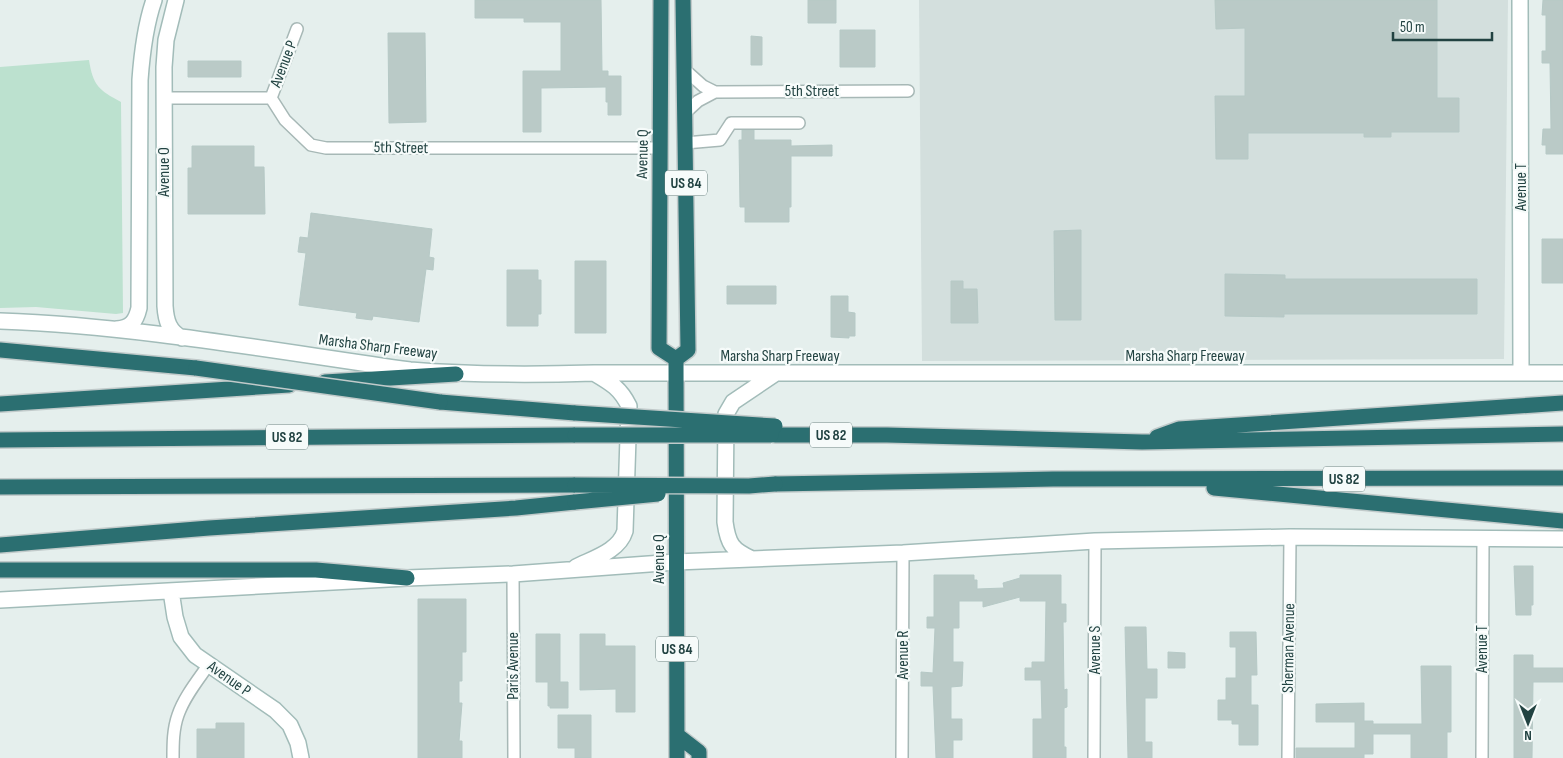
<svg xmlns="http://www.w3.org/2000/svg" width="1563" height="758" font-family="'Sofia Sans Condensed',sans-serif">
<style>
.built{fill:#d3dfdd}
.green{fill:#bce1cf}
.building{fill:#bacac7;stroke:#b6c9c6}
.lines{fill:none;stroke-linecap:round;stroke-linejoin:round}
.street-casing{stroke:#a7b8b6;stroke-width:14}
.secondary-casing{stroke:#a2bcb9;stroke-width:18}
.highway-casing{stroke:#c1caca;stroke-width:18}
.street{stroke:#fff;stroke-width:11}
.secondary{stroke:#fff;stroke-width:15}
.highway{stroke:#2b6f71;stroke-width:15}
.highway-bridge-casing{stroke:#c1caca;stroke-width:18;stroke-linecap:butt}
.highway-bridge{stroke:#2b6f71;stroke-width:15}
.labels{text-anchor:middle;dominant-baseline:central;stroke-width:4.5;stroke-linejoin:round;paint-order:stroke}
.shield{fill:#f6fbfa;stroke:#627a79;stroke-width:1}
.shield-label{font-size:15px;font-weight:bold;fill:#224342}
.street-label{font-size:16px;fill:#224342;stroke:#f6fbfa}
</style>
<rect width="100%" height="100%" fill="#e5efed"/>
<path class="built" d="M919 0H1508L1504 359 922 361Z"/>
<path class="green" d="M89 60C93 86 99 90 121 102L123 313 116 314 36 307 0 308V67Z"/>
<path class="building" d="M475 0H601L602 71H608V76H621V115H608V102H606V87L541 88V132H523V71H561V22H524V18H475Z
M808 0H836V23H808Z
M1215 0H1437V98H1459V132H1391V137H1364V133H1248V159H1216L1215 96H1245V28L1216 29Z
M1543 0H1563V154H1546V145H1542L1543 129H1551L1550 63H1542V51H1546V15H1542Z
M840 30H875V67H840Z
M388 33H425L426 122 389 123Z
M751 36 762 37V65H751Z
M188 61H241V77H188Z
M742 130H754V140H791V146L832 145V156H791V207H789V222H745V207H740L739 140H742Z
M192 146H254V167H264L265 214H188V168H192Z
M311 213 432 229 429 257 434 258 433 270 426 269 419 322 373 316 372 320 356 318 357 313 299 305 306 253 298 252 300 237 308 238Z
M1081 230V320H1055L1054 231Z
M1542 239H1563V283H1542Z
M575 261H606V333H575Z
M507 270H538V280H541V314H538V326H507Z
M1225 274 1285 275V279H1477V314H1284V317L1225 316Z
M951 281H963V289H977L978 323H951Z
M727 286H776V304H727Z
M831 296H848V312L855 313V336H849V338L831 337Z
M1514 566H1533V605H1531V615H1516Z
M934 575H974V580H977V589L1004 588 1003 583 1020 578V575H1061V604H1066V622H1063L1064 690 1067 689V707L1064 708V747H1066V758H1033V719H1042L1041 680H1025V668H1032V662H1045L1046 601H1020V597L983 607V601H959V628H953V662H963L962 686 951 687V719H962V740H953V758H936L933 686H921V672L933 673 935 628H927V617H934Z
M418 599H466V652H462V681H459V703H462L459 741H462V758H418Z
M1125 627H1146L1147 669H1157V698H1145V742H1152V758H1128Z
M1230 632H1256L1257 675H1251V705H1258V745H1239V724H1232V720H1218V700H1226V678H1236V647H1230Z
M536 634H560V682H568V708H550V706H548V682H536Z
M580 634H605V646H635V712H616V689L580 690Z
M1168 652 1185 653V668H1168Z
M1514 655H1533V668H1563V682H1533L1532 758H1514Z
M1421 666H1451V732H1447V758H1411V734H1373V754H1364V758H1296V748H1355V722H1316V704L1364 703V721H1373V724H1422Z
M558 715H591V758H575V748H558Z
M216 723H244V758H197V729H216Z"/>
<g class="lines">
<g class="street-casing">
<path id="street" d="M684 69 703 86 715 92 908 91
M163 98H271
M271 98 285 120 311 145 326 148H660
M271 98 297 29
M685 113 698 101 715 92
M685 143 720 140 731 123H799
M513 574 514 758
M173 758C173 744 173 729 178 715 184 697 198 680 209 664
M902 758 903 553
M1094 758 1095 541
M1288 758 1290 537
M1482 758 1483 539"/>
</g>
<g class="secondary-casing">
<path id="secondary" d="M176 0 166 40 164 67 165 306C166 321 169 331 182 338
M1520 0 1521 373
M0 321C138 326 274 351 410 370 472 375 532 375 594 373H1563
M117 329C131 328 136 321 139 308L140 80C142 52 145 26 154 0
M752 559C732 550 728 544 725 522L726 414 733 402 776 373
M576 567C594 558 619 551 625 531L629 406C620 388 611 383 594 373
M171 591 175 617 181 637 195 655 275 710 290 725 298 743 301 758
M0 600 407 578 513 574 676 562 903 553 1095 541 1290 537 1563 539"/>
</g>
<g class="highway-casing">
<path id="highway" d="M661 0 659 348 676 359
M0 350 196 368
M676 359 677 758
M676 359 688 350 683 0
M325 382 456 374
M440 402 575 413
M0 404 289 385
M775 435H887L1142 442 1563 434
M1157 437 1179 429 1563 403
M0 440 575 435
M775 484 1053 479 1563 478
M0 487 575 485
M1214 488 1563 521
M0 545 209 528 516 508 575 502
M0 570H316L407 578
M677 735 699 752V758"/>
</g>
<use href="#street" class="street"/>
<use href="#secondary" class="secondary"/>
<use href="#highway" class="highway"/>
<g class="highway-bridge-casing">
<path id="highway-bridge" d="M196 368 440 402
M575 413 775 426
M575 435H771
M575 485 749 486 775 484
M575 502 658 494"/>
</g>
<use href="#highway-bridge" class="highway-bridge"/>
</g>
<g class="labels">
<g class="shield">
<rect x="665" y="170.5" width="42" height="25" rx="4"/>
<rect x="810" y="422.5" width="42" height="25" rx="4"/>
<rect x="266" y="424.5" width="42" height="25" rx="4"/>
<rect x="1323" y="466.5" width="42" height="25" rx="4"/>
<rect x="656" y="636.5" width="42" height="25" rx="4"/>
</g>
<g class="shield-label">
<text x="686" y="183">US 84</text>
<text x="831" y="435">US 82</text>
<text x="287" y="437">US 82</text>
<text x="1344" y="479">US 82</text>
<text x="677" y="649">US 84</text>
</g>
<g class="street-label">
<text transform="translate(284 64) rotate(-69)">Avenue P</text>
<text x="812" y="91">5th Street</text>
<text transform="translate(401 148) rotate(1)">5th Street</text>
<text transform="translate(643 154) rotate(-89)">Avenue Q</text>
<text transform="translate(164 172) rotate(-90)">Avenue O</text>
<text transform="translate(1521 187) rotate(-90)">Avenue T</text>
<text transform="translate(378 347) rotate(7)">Marsha Sharp Freeway</text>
<text x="780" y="356">Marsha Sharp Freeway</text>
<text x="1185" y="356">Marsha Sharp Freeway</text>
<text transform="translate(659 559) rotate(-90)">Avenue Q</text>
<text transform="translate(1289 648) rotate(-89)">Sherman Avenue</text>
<text transform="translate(1482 649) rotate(-90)">Avenue T</text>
<text transform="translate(1095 650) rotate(-90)">Avenue S</text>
<text transform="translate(903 655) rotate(-90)">Avenue R</text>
<text transform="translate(513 666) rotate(-90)">Paris Avenue</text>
<text transform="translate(229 679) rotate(35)">Avenue P</text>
</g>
</g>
<g transform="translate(1528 723) rotate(180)" stroke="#f6fbfa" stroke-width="4" paint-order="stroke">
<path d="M0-4L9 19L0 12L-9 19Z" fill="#224342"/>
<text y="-8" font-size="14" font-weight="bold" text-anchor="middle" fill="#224342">N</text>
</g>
<path d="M1393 32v8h99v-8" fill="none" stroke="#224342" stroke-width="2.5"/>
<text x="1400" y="32" font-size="15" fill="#224342" stroke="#f6fbfa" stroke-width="4" paint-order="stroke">50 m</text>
</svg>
